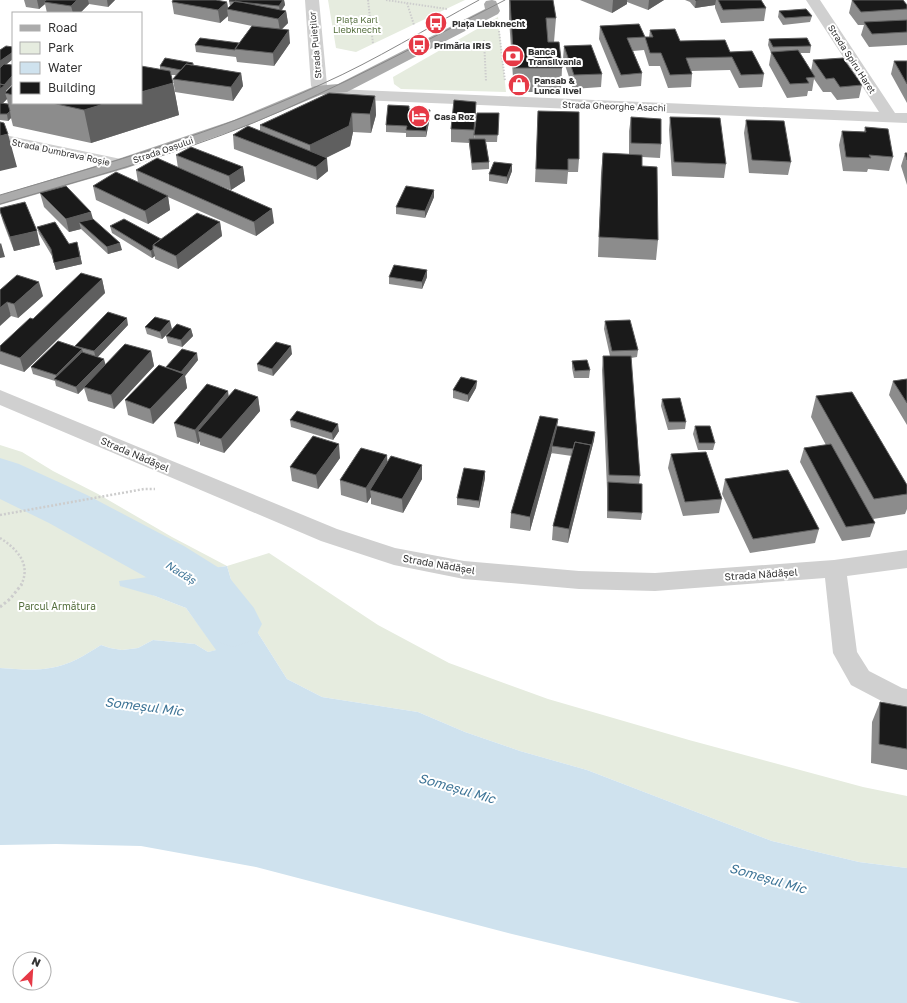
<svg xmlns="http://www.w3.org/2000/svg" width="907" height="1003" font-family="'Golos Text',sans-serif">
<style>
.green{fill:#e6ecdf}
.water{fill:#cfe2ee}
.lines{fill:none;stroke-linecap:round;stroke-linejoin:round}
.river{fill:#cfe2ee;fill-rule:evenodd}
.path-far2{stroke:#cdcdcd;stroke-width:2;stroke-dasharray:1.5 1.5;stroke-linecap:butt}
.path-far1{stroke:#cdcdcd;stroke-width:2.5;stroke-dasharray:2 2;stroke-linecap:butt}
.path{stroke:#cdcdcd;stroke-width:3;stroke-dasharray:2.5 2.5;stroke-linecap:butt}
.minor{fill:#d0d0d0;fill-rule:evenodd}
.major{fill:#ababab;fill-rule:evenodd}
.tram{stroke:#888;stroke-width:1}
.wall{fill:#8c8c8c;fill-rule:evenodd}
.shaded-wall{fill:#5f5f5f}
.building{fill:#1a1a1a;stroke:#5f5f5f}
.labels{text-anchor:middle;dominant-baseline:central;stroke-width:4;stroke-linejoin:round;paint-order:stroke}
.far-park-label{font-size:9px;fill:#56703f;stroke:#fff}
.far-poi-label{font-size:9px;font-weight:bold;fill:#333;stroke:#fff;text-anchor:start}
.far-street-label{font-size:9px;fill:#333;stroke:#fff}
.street-label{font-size:10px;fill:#333;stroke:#fff}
.park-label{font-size:10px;fill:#56703f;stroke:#fff}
.water-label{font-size:11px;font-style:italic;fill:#3f7597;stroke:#fff}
.near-water-label{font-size:13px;font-style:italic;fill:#3f7597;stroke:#fff}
</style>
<rect width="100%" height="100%" fill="#fff"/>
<path class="green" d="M328 0H465L356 52 336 48Z
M498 17 506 92 401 89 394 84 393 77Z
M0 445 22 452 53 471 98 494 172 537 227 566 269 553 378 625 449 663 548 699 689 740 863 787 907 796V868L859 862 772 841 587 770 520 751 465 732 418 712 322 697 287 679 237 600 227 566 119 582 186 608 217 650 208 652 195 644 153 640 138 648 122 650 110 648 101 645C87 654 68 666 50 668 34 671 17 669 0 668Z"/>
<path class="water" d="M227 566 237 600 287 679 322 697 418 712 465 732 520 751 587 770 772 841 859 862 907 868V1003H801L512 934 256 867 141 846 56 844 0 845V668C17 669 34 671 50 668 68 666 87 654 101 645L110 648 122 650 138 648 153 640 195 644 208 652 216 650 186 608 155 596 120 586 119 581Z"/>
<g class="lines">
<path class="river" d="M0 458 19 464 87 495 184 546 224 571 254 608 262 624 254 640 233 647 212 640 184 601 144 576 49 523 0 499Z"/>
<path class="path-far2" d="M368 0 373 44
M386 0 447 9
M407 3 414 25
M499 31 505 81
M484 40 486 81"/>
<path class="path-far1" d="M0 515 144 489H155
M0 538C16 548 32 564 21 585"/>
<path class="path" d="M0 607 10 599 22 584"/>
<path class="minor" d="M305 0H319L327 85 330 88 359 90 879 112 806 0H820L895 113H907V123L359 100C343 98 321 101 311 86Z
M0 134 121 159 127 160 129 164 127 168 121 169 0 144Z
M0 390 337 529 395 548 464 561 579 571 655 573 834 560 907 550V568L847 576 857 652 869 671 902 688 907 689V709L889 705 851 685 833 653 825 578 655 591 579 589 464 579 394 565 321 541 0 405Z"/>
<path class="major" d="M492 0 496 1 500 11 498 14 347 92 323 94 246 126 127 168 0 205V195L115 160 234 120 315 86 338 84 485 9 484 4 486 1Z"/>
<path class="tram" d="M0 195C109 163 219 132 322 84 376 60 427 28 479 0
M0 204C85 179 171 156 253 123 340 87 422 43 505 0"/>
</g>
<path class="wall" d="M24 0H115L108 7 89 4 80 13H47L45 4 39 9 26 7Z
M230 0H284L285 5 282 10 286 11 288 23 282 29 290 43 274 66 237 62 236 57 196 52 195 45 239 43 252 26 228 21V16L220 23 174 14 172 2H227L228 8 230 6 229 1Z
M509 0H553L556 18 554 42 562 68 561 92H514L509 19Z
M580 0H664L648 10 627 2V4L612 13Z
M685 0H761L766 8 764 21 721 23 715 8V5L695 8 690 2Z
M852 0 907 9V45L869 47 861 35 864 25H858L849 13Z
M779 11 812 16 810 22 783 25 778 17Z
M600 26 645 37H649L650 30 680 41 730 52 764 74 762 87 739 88 730 70 691 71 692 74 691 87 668 88 660 66H649L644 50 633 51 642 73 641 86 619 88 599 39Z
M769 39 811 46 810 53H800L811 71 813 60 862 85 859 98 837 100 831 92H823L814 79 812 91H808L807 96 787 98 769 65 771 53 768 45Z
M564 46 602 74 601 87 573 89 563 59Z
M13 47V59L7 64 6 91V92L13 85V103H141L160 69V66L193 63 194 65 241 73 243 86 233 101 175 92 173 79 176 75H171L173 83 179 115 91 143 13 126 11 118 8 121 0 120V50ZM7 99 8 104 3 103Z
M894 61H907V103L891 74Z
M375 96 376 115 371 133 353 132 350 146 326 158 328 171 317 180 234 149 233 135 260 131V125Z
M409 109 430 117 426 137H406V133L386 132V125Z
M538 111 579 159 578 172H568L567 184 535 182Z
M499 113 497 142H486L489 162V169L472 170 469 143 451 142V129L476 115 474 139V135Z
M631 117 661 144 660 158 642 157V166L658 240 656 260 598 257 601 173 603 153 629 154V131Z
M670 117 726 164 724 178 672 176 669 130Z
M746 120 791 162 788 175 749 173 744 133Z
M865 127 893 157 889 171 868 169 867 172 843 171 839 145 842 131 864 132Z
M905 153H907V185L901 166Z
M176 155 243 167 245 181 231 190 208 181 274 223 256 236 168 197 170 210 148 224 96 200 93 186 138 182 136 170 178 168Z
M512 171 507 184 489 181V174Z
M434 190V197L425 218 396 214V207Z
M40 193 93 219 122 250 108 254 81 229 69 232 44 207Z
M0 208 40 245 14 251 3 222 0 212Z
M220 222 222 236 178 269 155 259V256L152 258 112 233 110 226 161 239Z
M37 227 79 249 82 264 56 270 52 256 39 234Z
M427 270V277L422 289 389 284V277Z
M102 279 105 293 24 372 0 364V346L33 319Z
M0 290 43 296 18 318 11 316Z
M605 321 638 350 637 357 631 358 640 476 639 484 642 513 641 520 607 518V489L602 370 603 356H610L604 329Z
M128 325 97 357 105 365 151 351 154 366 114 409 88 401 84 388 78 394 56 386 55 381 33 374 31 367 76 347 75 346Z
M145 327 172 329 162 339 147 334Z
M191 329 193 336 182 347 168 343 166 336Z
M292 354 273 376 258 371 257 364Z
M198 360 185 376 187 388 153 424 128 415 125 400 166 368Z
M572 361 590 370 589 378H574L572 368Z
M907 379V425L889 395 893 381Z
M477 381 476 388 468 402 453 398V390Z
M229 396 258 397 260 411 224 453 200 445V441L198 444 177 437 174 423Z
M816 396 907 485V509L905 514 873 519 875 523 870 537 842 541 800 462 804 448 826 445 811 417Z
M662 399 686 422 685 429 668 430 661 406Z
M558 419 557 426 594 440 568 543 552 540 553 526 572 456 551 453 552 451 530 531 510 528 511 513Z
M290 420 339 431 333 440 291 427Z
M695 426 715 443 713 450H698L693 434Z
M671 454 722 499 719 513 683 516 668 468Z
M387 455V462L422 465V479L403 513 371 504V497L367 503 341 495 340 480Z
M340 458 318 489 292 481 290 467Z
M485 471V478L479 508 457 505V498Z
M725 479 819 529 815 543 750 553 722 494Z
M880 702 907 707V770L871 763 872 722Z"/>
<path class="shaded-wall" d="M37 0H48L44 2 45 4 39 9Z
M77 0H88L89 4 80 13H73L71 6Z
M107 0H115L108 7Z
M283 0H284L285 5 280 12 279 6Z
M613 0H627V4L612 13Z
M649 0H664L648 10Z
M704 0H716L715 5 695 8 696 1Z
M227 2 228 9H227L228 16 220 23 218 10Z
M286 11 288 23 280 31 278 19Z
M289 30 290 43 274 66 273 53Z
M13 52V59L0 69V61Z
M241 73 243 86 233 101 231 87Z
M13 75V84L6 91 7 94 5 93 7 99 0 106V89Z
M173 83 179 115 91 143 84 110 107 103H141V92Z
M375 96 376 115 371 133 370 114Z
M476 102V115L473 143 474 130Z
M430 110V117L426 137V131Z
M10 111 11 118 8 121 7 114Z
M352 113 353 132 350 146 311 165 310 145Z
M8 134 17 167 0 171V136Z
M327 158 328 171 317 180 316 167Z
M512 164V171L507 184V177Z
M243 167 245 181 231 190 229 176Z
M434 190V197L425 218V211Z
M168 196 170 210 148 224 145 211Z
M272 209 274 223 256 236 254 222Z
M91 212 95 226 79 222 81 229 69 232 66 219Z
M220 222 222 236 178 269 176 256Z
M37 231 40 245 14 251 10 237Z
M77 242 82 264 56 270 54 263Z
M1 243 5 257 0 258V244Z
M120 243 122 250 108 254 107 247Z
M153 249 155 256 152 258 151 251Z
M427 270V277L422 289V282Z
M102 279 105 293 24 372 20 358Z
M39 282 43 296 18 318 14 304Z
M7 302 11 316 0 326V308Z
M127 318 128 325 96 359 94 351Z
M170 321 172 329 162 339 160 332Z
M191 329 193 336 182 347 181 340Z
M291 346 292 354 273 376 272 369Z
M82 349 84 356 57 380 56 375Z
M151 351 154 366 114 409 111 395Z
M197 353 198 360 185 376 187 388 153 424 150 409 181 377V372Z
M104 359 106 366 84 387V388L78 394 76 387Z
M477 381 476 388 468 402V395Z
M228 391 230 405 198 431 200 441 198 444 195 430Z
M258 397 260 411 224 453 221 439Z
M558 419 556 434 552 446V451L530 531V517Z
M338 424 339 431 333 440 332 433Z
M595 432 594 440 589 459 568 543 569 529 591 445Z
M339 444 340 458 318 489 316 475Z
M387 455 388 469 370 490 371 497 367 503 366 488Z
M422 465V479L403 513 402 499Z
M485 471V478L479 508V501Z"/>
<path class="building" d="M46 0H77L71 6 44 2Z
M173 0H216L227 2 218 10 172 2Z
M230 0H283L279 6 229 1Z
M510 0H553L556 18H546L548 42H559L562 68H514Z
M695 0H704L696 1Z
M718 0H761L766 8 723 10Z
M852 0H903L907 5V9L861 12Z
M235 1 286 11 278 19 227 9Z
M806 9 812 16 785 18 779 11Z
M907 20V32L872 34 864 22Z
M639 24 645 37H653L650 30 675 29 680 41 725 40 730 52 752 51 764 74 741 75 732 57 686 58 692 74 670 75 661 53H650L645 37 627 38 642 73 621 75 600 26Z
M252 26 289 30 273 53 235 49Z
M200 38 239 43 235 49V50L195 45Z
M807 38 811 46 773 47 769 39Z
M591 45 602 74 574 75 564 46Z
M6 46 13 47V52L0 61V50Z
M798 50 815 77 806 78 809 83 790 84 771 52Z
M165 58 193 63 192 65 186 64 181 70 160 66Z
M843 58 862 85 840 87 834 78 826 79 813 60Z
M894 61H907V84Z
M4 64 13 65V75L4 85 0 84V68Z
M186 64 241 73 231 87 173 79Z
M141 66 170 71 173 83 141 92Z
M0 84 5 85 0 89Z
M13 85V95L5 93Z
M329 93 375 96 370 114 352 113 349 126 310 145 260 125Z
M454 100 476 102 474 130 451 129Z
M0 103 8 104 10 111 7 114H0Z
M52 103H107L84 110Z
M388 105 409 106V109L430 110 426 131 406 130 407 126 386 125Z
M538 111 579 112V159H568V170L536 169Z
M477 113H499L498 135H474Z
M631 117 661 119V144L631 143Z
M670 117 720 118 726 164 674 162Z
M746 120 784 121 791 162 752 160Z
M0 122 4 123 8 134 0 136Z
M248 126 327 158 316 167 233 135Z
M865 127 888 129 893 157 869 155 871 158 846 157 842 131 866 132Z
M469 139H485L489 162 472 163Z
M191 147 243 167 229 176 176 155Z
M603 153 642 155V166L657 167 658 240 599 237Z
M905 153H907V160Z
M157 158 272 209 254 222 136 170Z
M494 162 512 164 507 177 489 174Z
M116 172 168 196 145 211 93 186Z
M66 186 91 212 66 219 40 193Z
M406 186 434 190 425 211 396 207Z
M25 202 37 231 10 237 0 211V208Z
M197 213 220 222 176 256 153 245Z
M93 219 120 243 107 247 79 222Z
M124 219 161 239 153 245V249L151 251 110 226Z
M55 222 69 244 77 242 80 257 54 263 51 249 37 227Z
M394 265 427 270 422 282 389 277Z
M81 273 102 279 20 358 0 351V346L30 318 33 319Z
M17 275 39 282 14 304 7 302 0 308V290Z
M108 312 127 318 94 351 75 346Z
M155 317 170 321 160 332 145 327Z
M630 320 638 350 612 351 605 321Z
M177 324 191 329 181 340 166 336Z
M58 341 82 349 56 375 31 367Z
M276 342 291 346 272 369 257 364Z
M125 344 151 351 111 395 84 387Z
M182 349 197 353 181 372 166 367Z
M82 352 104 359 76 387 54 379Z
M603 356H631L640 476 609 475Z
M587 360 590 370 575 371 572 361Z
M159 365 184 374 150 409 125 400Z
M461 377 477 381 468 395 453 390Z
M907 379V403L893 381Z
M207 384 228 391 195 430 174 423Z
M235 389 258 397 221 439 198 431Z
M852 392 907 485V494L874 499 816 396Z
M680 398 686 422H669L662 399Z
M297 411 338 424 332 433 290 420Z
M540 416 558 419 530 517 511 513Z
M557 426 595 432 590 452 591 445 575 442 573 449 552 446Z
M695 426H710L715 443H699Z
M313 436 339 444 316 475 290 467Z
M575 442 591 445 569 529 553 526Z
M831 444 875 523 846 527 804 448Z
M361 448 387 455 366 488 340 480Z
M706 452 722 499 685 502 671 454Z
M391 456 422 465 402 499 370 490Z
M464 468 485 471 479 501 457 498Z
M788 470 819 529 753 539 725 479Z
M608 482 642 484V513L608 511Z
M880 702 907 707V749L879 744Z"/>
<defs>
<g id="bus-disc" transform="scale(1.15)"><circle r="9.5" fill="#e63946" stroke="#fff"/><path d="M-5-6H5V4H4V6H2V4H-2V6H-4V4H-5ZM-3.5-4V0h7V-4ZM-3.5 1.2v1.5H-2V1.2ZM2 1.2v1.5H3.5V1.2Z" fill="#fff"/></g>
<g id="bank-disc" transform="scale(1.15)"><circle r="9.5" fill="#e63946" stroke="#fff"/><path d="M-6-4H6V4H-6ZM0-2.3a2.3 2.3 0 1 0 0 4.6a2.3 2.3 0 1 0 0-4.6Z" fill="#fff"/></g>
<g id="shop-disc" transform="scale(1.15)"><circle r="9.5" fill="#e63946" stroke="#fff"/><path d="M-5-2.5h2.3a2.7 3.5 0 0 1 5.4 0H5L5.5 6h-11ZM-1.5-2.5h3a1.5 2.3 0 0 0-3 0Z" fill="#fff"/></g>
<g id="hotel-disc" transform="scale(1.15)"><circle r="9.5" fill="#e63946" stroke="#fff"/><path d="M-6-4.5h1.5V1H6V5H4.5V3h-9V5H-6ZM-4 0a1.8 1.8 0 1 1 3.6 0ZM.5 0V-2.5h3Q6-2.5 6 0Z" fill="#fff"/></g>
</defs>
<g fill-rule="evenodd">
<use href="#bus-disc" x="436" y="23"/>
<use href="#bus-disc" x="419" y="45"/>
<use href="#bank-disc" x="513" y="56"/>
<use href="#shop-disc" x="519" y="85"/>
<use href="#hotel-disc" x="419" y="116"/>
</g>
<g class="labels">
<g class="far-park-label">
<text x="357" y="19">Piața Karl<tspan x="357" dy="10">Liebknecht</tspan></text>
</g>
<g class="far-poi-label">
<text x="452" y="23">Piața Liebknecht</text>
<text x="434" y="45">Primăria IRIS</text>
<text x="528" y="51">Banca<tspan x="528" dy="10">Transilvania</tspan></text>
<text x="534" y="80">Pansab &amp;<tspan x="534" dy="10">Lunca Ilvei</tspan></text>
<text x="434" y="116">Casa Roz</text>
</g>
<g class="far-street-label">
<text transform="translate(315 45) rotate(-95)">Strada Puieților</text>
<text transform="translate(852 59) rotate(57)">Strada Spiru Haret</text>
<text transform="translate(614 106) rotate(2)">Strada Gheorghe Asachi</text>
<text transform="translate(163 150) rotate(-19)">Strada Oașului</text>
<text transform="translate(61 152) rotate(12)">Strada Dumbrava Roșie</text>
</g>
<g class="street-label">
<text transform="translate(135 454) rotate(23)">Strada Nădășel</text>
<text transform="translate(439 564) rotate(10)">Strada Nădășel</text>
<text transform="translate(761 574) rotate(-4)">Strada Nădășel</text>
</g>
<g class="park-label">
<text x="57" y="606">Parcul Armătura</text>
</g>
<g class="water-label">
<text transform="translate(181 572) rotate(32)">Nadăș</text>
</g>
<g class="near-water-label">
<text transform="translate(144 706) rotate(7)">Someșul Mic</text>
<text transform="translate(457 788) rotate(16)">Someșul Mic</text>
<text transform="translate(768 878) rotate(16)">Someșul Mic</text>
</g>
</g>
<rect x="12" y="12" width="130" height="92" fill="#ffffff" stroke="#adadad"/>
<rect x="20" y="25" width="20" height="6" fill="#ababab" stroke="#adadad"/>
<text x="48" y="32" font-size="12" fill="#333333">Road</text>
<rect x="20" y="42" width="20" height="12" fill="#e6ecdf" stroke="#adadad"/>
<text x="48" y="52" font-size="12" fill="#333333">Park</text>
<rect x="20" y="62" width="20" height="12" fill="#cfe2ee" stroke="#adadad"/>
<text x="48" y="72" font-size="12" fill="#333333">Water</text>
<rect x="20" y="82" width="20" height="12" fill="#1a1a1a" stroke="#adadad"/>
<text x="48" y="92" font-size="12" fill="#333333">Building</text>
<g transform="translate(32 971) rotate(25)"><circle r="19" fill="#ffffff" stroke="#adadad"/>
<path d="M0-3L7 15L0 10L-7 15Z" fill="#e63946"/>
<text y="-6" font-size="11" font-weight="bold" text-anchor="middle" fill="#333333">N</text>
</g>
</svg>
